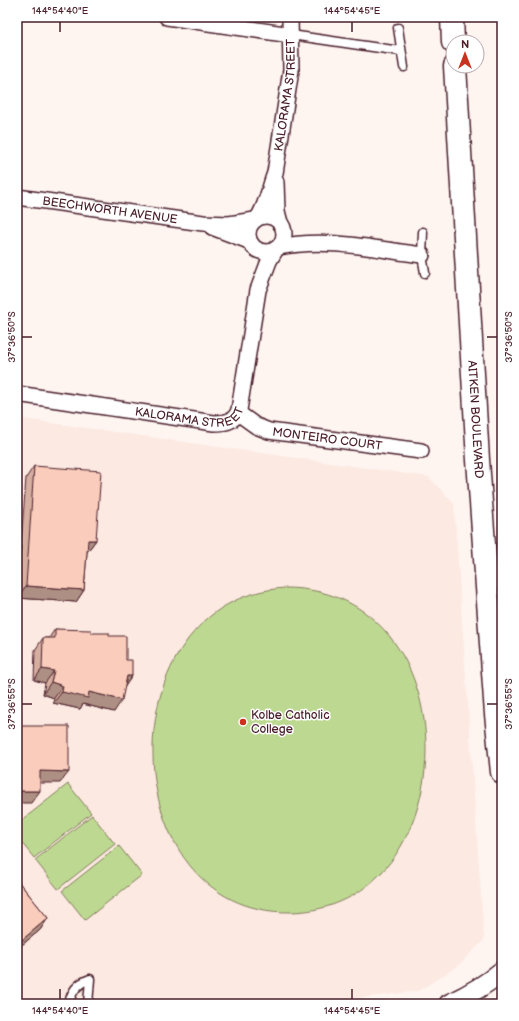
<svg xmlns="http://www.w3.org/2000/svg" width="519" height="1021" font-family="'Balsamiq Sans',sans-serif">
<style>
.built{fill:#fce9e1}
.green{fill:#bdd991;stroke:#847c5e}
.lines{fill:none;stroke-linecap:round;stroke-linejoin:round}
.service-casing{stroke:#4a1f2b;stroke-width:11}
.minor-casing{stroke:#4a1f2b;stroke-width:18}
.tertiary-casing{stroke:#4a1f2b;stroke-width:22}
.secondary-casing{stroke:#4a1f2b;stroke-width:25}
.service{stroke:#fff;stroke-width:8}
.minor{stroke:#fff;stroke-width:15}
.tertiary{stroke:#fff;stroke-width:19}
.secondary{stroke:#fff;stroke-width:22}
.wall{fill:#d6afa1;stroke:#4a1f2b}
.shaded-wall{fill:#ae8f83;stroke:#4a1f2b}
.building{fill:#f9ccbb;stroke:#4a1f2b}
.ticks{fill:none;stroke:#4a1f2b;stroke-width:1.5}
.poi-dot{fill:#c8321e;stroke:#fff;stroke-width:1.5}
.labels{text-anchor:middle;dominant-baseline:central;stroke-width:3;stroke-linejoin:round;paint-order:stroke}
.street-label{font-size:12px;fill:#4a1f2b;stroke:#fff}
.poi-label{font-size:12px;fill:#4a1f2b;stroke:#fff;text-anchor:start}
.neatline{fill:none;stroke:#4a1f2b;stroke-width:1.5}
.ticks-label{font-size:10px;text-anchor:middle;fill:#4a1f2b}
</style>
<rect width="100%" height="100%" fill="#fef5f1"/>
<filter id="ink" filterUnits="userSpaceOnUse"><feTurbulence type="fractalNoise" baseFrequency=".025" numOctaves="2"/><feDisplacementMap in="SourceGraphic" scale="8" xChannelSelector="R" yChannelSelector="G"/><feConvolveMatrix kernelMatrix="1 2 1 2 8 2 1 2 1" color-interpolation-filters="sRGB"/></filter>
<g filter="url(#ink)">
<path class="built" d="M17 418 429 477 454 504 484 940 458 966 418 991 313 1004H17Z"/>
<path class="green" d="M285 588C475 588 469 909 291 912 111 915 105 599 285 588Z
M68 784 91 813 34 858 17 837V824Z
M92 815 115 844 58 889 35 860Z
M119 846 142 875 85 920 62 891Z"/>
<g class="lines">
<g class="service-casing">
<path id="service" d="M398 28 404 67
M291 35 400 51
M423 232 422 255 425 273
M69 1004C71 992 78 983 90 979L88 1004"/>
</g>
<g class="minor-casing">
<g id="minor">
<path d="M167 17 291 35"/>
<path d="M276 182 277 211 280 223"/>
<path id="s1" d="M17 197 203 223 229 224 255 220"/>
<circle cx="266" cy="234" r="18"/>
<path id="s2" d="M258 218C267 204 269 189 275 173L291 70 290 17"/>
<path d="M212 227 249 241"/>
<path d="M279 247C326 237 375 249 422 255"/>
<path id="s3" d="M17 394 214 423C225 423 235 422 239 410L258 290 269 261 276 249"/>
<path id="s4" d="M238 413 256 426 269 431 421 451"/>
</g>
</g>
<g class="tertiary-casing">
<path id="tertiary" d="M449 1004C468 995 486 985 502 971"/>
</g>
<g class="secondary-casing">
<g id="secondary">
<path d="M452 17 453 42"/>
<path id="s5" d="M455 66 478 460 496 714 502 772"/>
</g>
</g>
<use href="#service" class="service"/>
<use href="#minor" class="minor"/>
<use href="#tertiary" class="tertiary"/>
<use href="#secondary" class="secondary"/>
</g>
<path class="wall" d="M34 466 96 540 87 552 84 590 76 602 17 598 26 478Z
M55 629 91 633 109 636 126 660 132 676 125 686 114 712 83 704 80 709 53 703 54 698 43 694 45 683 34 680 35 650 43 638H49Z
M17 880 48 918 40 930 17 949Z"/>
<path class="shaded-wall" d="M88 540H96L87 552H79Z
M26 586 84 590 76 602 17 598Z
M42 669 54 671 45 683 34 680Z
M127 676H132L124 688Z
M51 682 63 686 54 698 43 694Z
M62 692H89L122 700 114 712 83 704 80 709 53 703Z
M40 771 69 772 60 783H32Z
M17 791H40L31 803H17Z
M48 918 40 930 17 949V947L22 940Z"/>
<path class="building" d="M34 466 101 471 96 540H88L84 590 26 586Z
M55 629 91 630V633H109V636H126V660H132V676H127L122 700 89 692 88 698 62 692 63 686 51 682 54 671 42 669 43 638H55Z
M17 726H69V772L40 771V791H17Z
M17 880 48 918 22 940 17 934Z"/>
</g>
<path class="ticks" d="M60 22V32M352 22V32M22 337H32M487 337H497M22 704H32M487 704H497M60 989V999M352 989V999"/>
<circle class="poi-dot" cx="243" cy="722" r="4"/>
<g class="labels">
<g class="street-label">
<text stroke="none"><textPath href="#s2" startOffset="127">KALORAMA STREET</textPath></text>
<text stroke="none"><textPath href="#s1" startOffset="94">BEECHWORTH AVENUE</textPath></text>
<text stroke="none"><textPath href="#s3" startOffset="176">KALORAMA STREET</textPath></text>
<text stroke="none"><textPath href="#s5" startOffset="354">AITKEN BOULEVARD</textPath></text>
<text stroke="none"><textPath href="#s4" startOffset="95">MONTEIRO COURT</textPath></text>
</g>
<g class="poi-label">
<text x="251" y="715">Kolbe Catholic<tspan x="251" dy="14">College</tspan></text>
</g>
</g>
<rect width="519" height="1021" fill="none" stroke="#fff" stroke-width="44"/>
<g transform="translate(465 54)"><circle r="19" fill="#ffffff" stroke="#b7a5aa"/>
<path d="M0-3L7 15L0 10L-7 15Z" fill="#c8321e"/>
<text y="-6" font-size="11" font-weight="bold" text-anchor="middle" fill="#4a1f2b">N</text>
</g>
<rect x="22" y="22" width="475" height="977" class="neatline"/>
<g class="ticks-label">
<text x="60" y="14">144°54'40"E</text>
<text x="352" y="14">144°54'45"E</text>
<text transform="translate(11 337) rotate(-90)" y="4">37°36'50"S</text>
<text transform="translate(508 337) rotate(-90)" y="4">37°36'50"S</text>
<text transform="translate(11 704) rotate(-90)" y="4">37°36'55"S</text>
<text transform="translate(508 704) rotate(-90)" y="4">37°36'55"S</text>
<text x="60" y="1014">144°54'40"E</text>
<text x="352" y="1014">144°54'45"E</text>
</g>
</svg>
